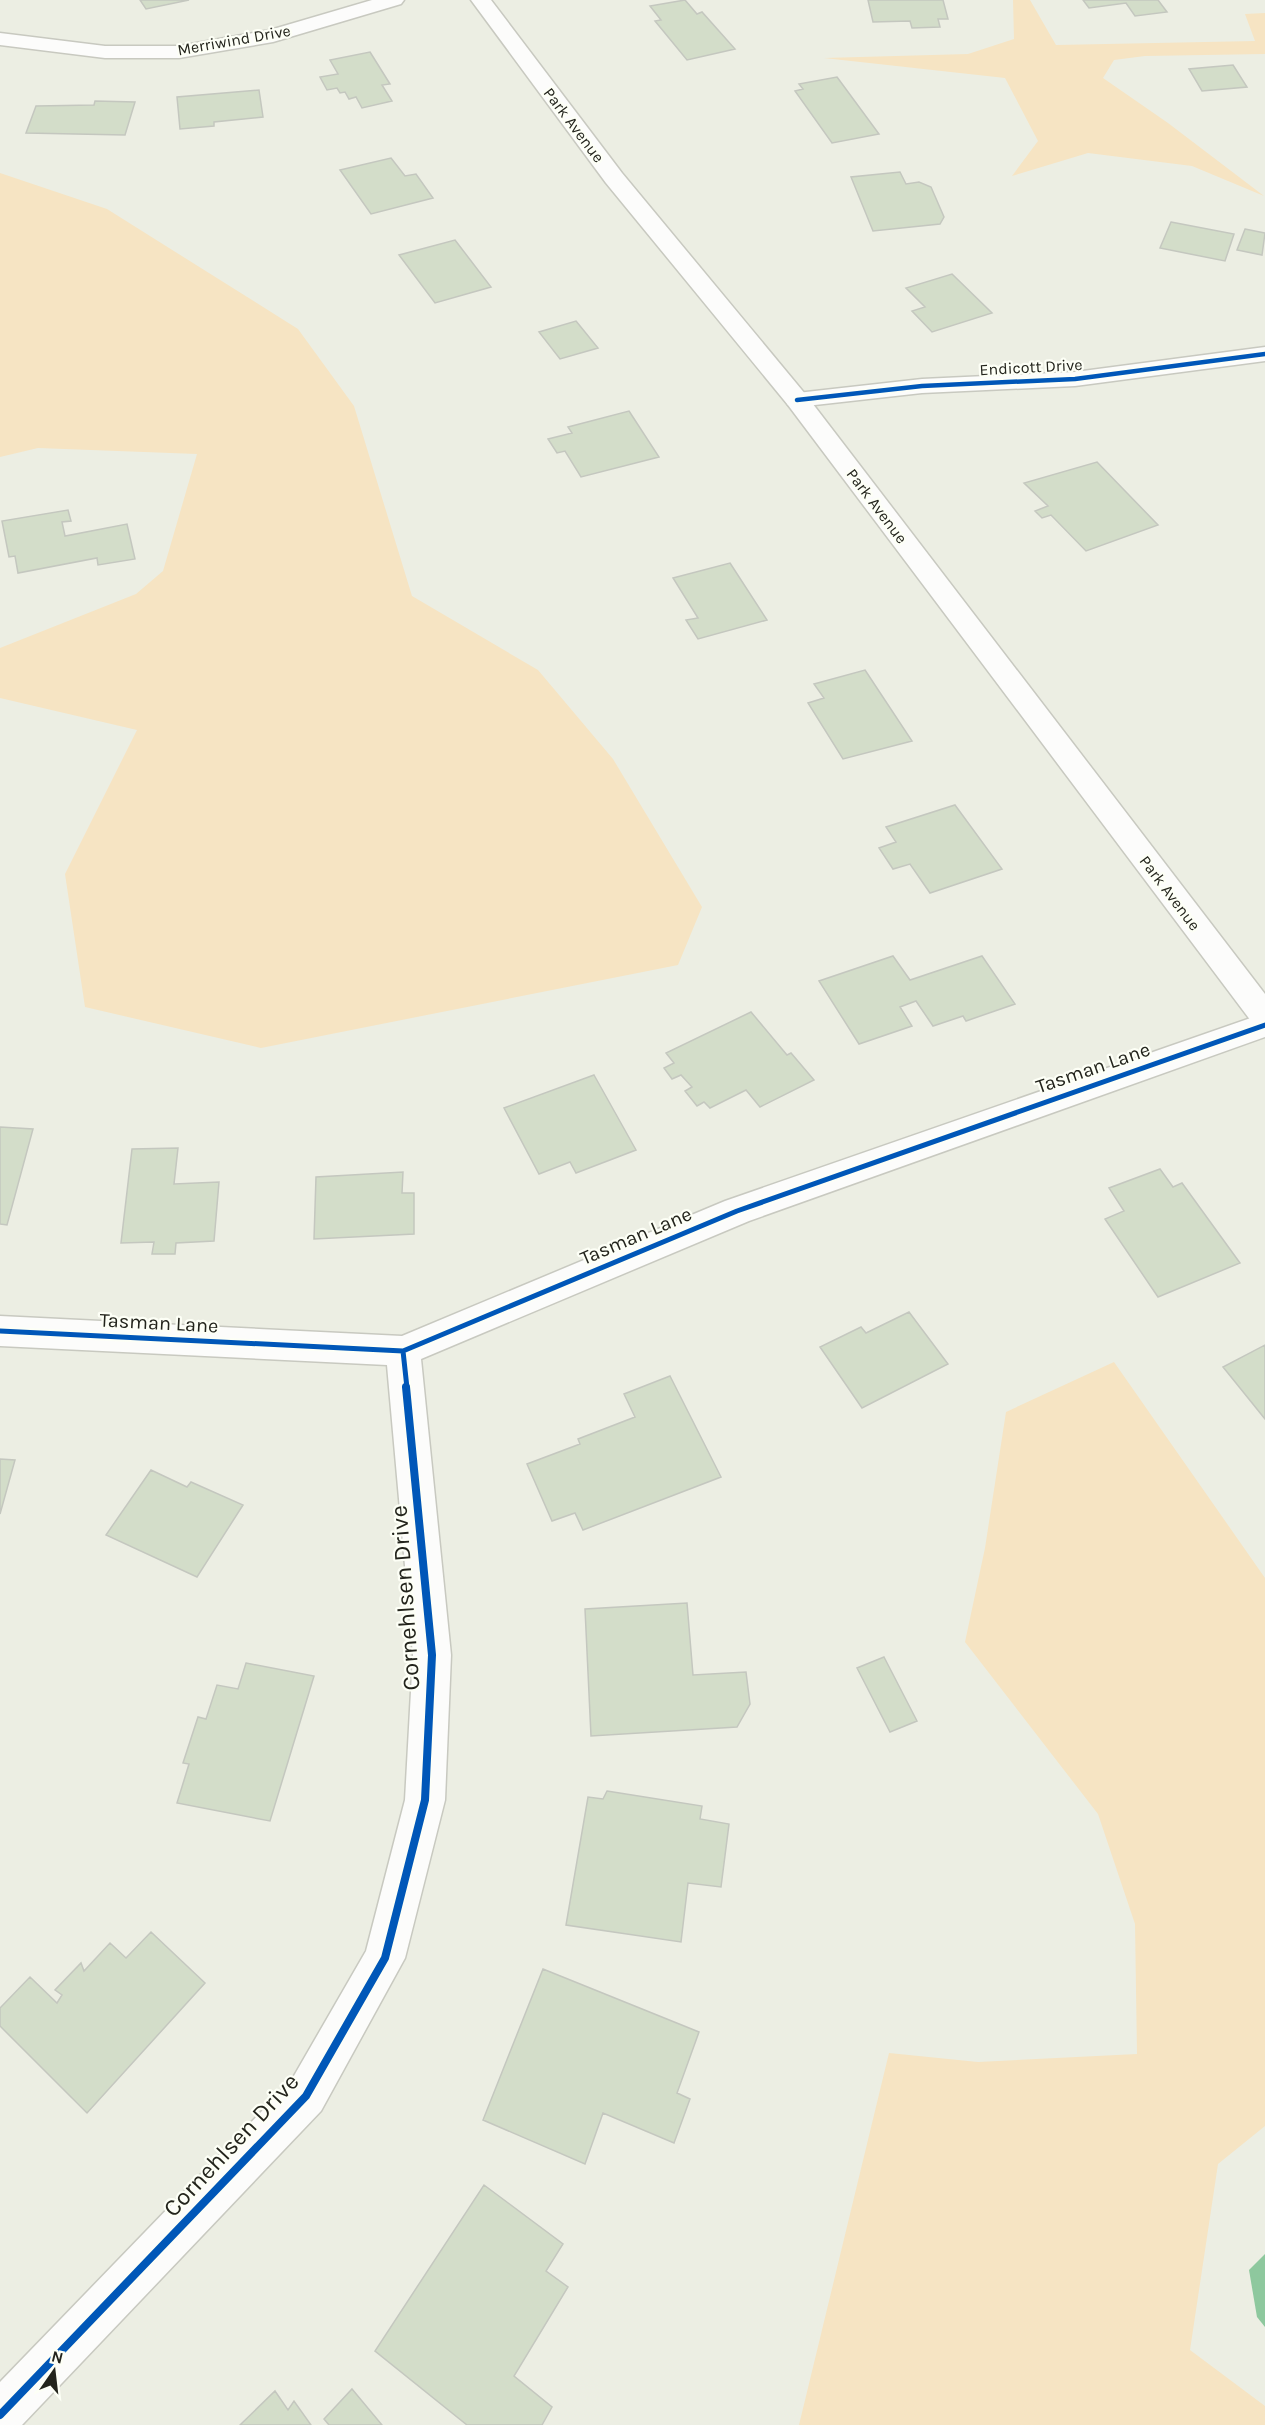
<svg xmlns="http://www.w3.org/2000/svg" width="1265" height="2425" font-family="Karla,sans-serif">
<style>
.green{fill:#f6e4c3}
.water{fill:#8ec89e}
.building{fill:#d3ddc9;stroke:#c4c7bf;stroke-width:1.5}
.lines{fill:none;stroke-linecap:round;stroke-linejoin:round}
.minor-casing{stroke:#c8c9c0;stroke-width:3}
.major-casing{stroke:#c8c9c0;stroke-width:3}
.minor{fill:#fcfcfb;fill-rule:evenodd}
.major{fill:#fcfcfb;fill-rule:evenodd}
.cycleway-far2-casing{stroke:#fdfff6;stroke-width:8}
.cycleway-far1-casing{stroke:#fdfff6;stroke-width:9}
.cycleway-casing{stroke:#fdfff6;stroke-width:11}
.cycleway-far2{stroke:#0057b8;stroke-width:4.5}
.cycleway-far1{stroke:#0057b8;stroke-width:5}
.cycleway{stroke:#0057b8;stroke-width:8}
.labels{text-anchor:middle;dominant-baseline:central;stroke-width:4.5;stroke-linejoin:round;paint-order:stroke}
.far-street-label{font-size:16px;fill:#23241c;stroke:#fdfff6}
.street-label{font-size:20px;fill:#23241c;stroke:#fdfff6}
.near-street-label{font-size:24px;fill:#23241c;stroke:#fdfff6}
</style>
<rect width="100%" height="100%" fill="#eceee3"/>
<path class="green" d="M1013 0H1030L1056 45 1255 41 1245 14 1265 13V54L1145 56 1114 60 1103 78 1168 123 1264 196 1192 166 1088 153 1012 176 1038 141 1005 78 824 58 968 54 1014 39Z
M0 173 107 209 298 329 354 406 412 596 538 670 613 759 702 907 678 965 261 1048 85 1007 65 874 137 730 0 698V648L136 594 163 571 197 454 38 448 0 457Z
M1114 1362 1265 1578V2126L1218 2164 1190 2350 1265 2406V2425H799L889 2053 978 2062 1137 2054 1135 1924 1098 1814 965 1642 985 1548 1006 1412Z"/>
<path class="water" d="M1265 2254V2327L1257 2317 1249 2270Z"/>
<path class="building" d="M140 0H189L146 9Z
M685 0 697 14 702 12 735 49 687 60 655 21 661 20 650 6Z
M868 0H943L948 19H938L940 27 912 28 910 21 873 22Z
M1083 0H1158L1167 12 1135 16 1126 3 1089 8Z
M370 52 390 84 382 85 392 101 362 108 356 97 349 99 345 92 340 93 337 88 327 90 320 77 338 74 330 60Z
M1233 65 1247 87 1202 91 1189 69Z
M837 77 879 134 832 143 795 91 803 89 799 84Z
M259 90 263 117 214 122V126L180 129 177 97Z
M95 101 135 102 125 135 26 133 36 106 94 105Z
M391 158 405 176 416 174 433 198 371 214 340 170Z
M900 172 906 184 919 182 931 187 944 217 940 224 873 231 851 177Z
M1171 222 1234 234 1225 261 1160 248Z
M1245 229 1265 233 1262 255 1237 250Z
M455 240 491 287 435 303 399 255Z
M952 274 992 313 932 332 912 311 925 307 906 288Z
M576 321 598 348 560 359 539 332Z
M629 411 659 457 581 477 565 451 557 453 548 439 572 433 568 427Z
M1097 462 1158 525 1086 551 1051 515 1042 518 1035 511 1048 506 1024 483Z
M68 510 71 521 62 522 65 536 127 524 135 559 98 565 97 558 18 573 15 556 9 557 2 521Z
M730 563 767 620 698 639 686 620 698 618 673 578Z
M865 670 912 741 843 759 808 703 824 698 814 684Z
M955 805 1002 869 930 893 910 864 893 869 879 848 896 842 886 827Z
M893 956 910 980 982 956 1015 1004 966 1021 963 1016 933 1026 916 1001 900 1007 912 1026 859 1044 819 981Z
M751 1012 787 1055 791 1053 814 1080 760 1107 746 1090 710 1108 704 1102 697 1106 685 1091 692 1087 681 1075 672 1079 664 1068 674 1063 666 1053Z
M594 1075 636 1150 576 1173 570 1162 539 1174 504 1108Z
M0 1127 33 1129 7 1225 0 1224Z
M178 1148 174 1184 219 1182 214 1241 176 1243 175 1254H152L154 1242 121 1243 132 1149Z
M1160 1169 1173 1187 1182 1183 1240 1263 1158 1297 1105 1219 1124 1211 1109 1188Z
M403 1172 402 1193H414V1234L314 1239 316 1177Z
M909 1312 948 1364 862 1408 820 1347 861 1327 866 1333Z
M1265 1345V1419L1223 1367Z
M670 1376 721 1477 583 1530 575 1513 552 1521 527 1464 580 1444 578 1439 635 1417 624 1394Z
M0 1459 15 1460 0 1514Z
M151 1470 187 1487 191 1482 243 1505 197 1577 106 1535Z
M687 1603 693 1675 746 1672 750 1704 737 1727 591 1736 585 1609Z
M884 1657 917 1721 890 1732 857 1668Z
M246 1663 314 1676 270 1821 177 1803 189 1764 183 1763 198 1717 206 1719 217 1685 238 1689Z
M607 1791 702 1806 700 1819 729 1824 721 1887 688 1883 681 1942 566 1925 588 1797 603 1799Z
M151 1932 205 1983 87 2113 0 2026V2008L30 1977 57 2003 62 1995 55 1990 81 1963 84 1971 110 1943 126 1958Z
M543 1969 699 2032 677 2093 690 2099 674 2143 603 2113 585 2164 483 2120Z
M484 2185 563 2244 546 2271 568 2287 514 2376 552 2407 542 2425H467L375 2351Z
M352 2389 382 2425H329L324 2419Z
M275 2391 288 2410 294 2401 311 2425H240Z"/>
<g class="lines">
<g class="minor-casing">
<path id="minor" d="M372 0H404L401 4 273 42 179 58H105L0 45V33L105 46H179L270 30Z
M1265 347V361L1075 386 922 393 797 407 788 405 785 400 788 395 797 393 922 379 1075 372Z
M1265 1013V1037L749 1221 421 1359 451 1655 445 1800 405 1958 321 2111 22 2425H0V2382L291 2081 366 1951 405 1800 413 1655 387 1365 0 1346V1316L402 1336 725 1201Z"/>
</g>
<g class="major-casing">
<path id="major" d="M471 0H491L622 173 806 395 1265 994V1029L1254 1025 788 405 606 183Z"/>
</g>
<use href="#minor" class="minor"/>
<use href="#major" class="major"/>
<g class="cycleway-far2-casing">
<path id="cycleway-far2" d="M797 400 922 386 1075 379 1265 354"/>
</g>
<g class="cycleway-far1-casing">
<path id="cycleway-far1" d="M0 1331 403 1351 737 1211 1265 1025
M403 1351 407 1388"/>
</g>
<g class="cycleway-casing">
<path id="cycleway" d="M0 2415 306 2096 385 1958 425 1800 432 1655 406 1387"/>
</g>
<use href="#cycleway-far2" class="cycleway-far2"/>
<use href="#cycleway-far1" class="cycleway-far1"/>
<use href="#cycleway" class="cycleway"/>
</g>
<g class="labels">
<g class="far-street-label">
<text transform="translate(234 40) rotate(-10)">Merriwind Drive</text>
<text transform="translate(574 125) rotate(53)">Park Avenue</text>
<text transform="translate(1031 367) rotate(-3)">Endicott Drive</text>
<text transform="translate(877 506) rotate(53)">Park Avenue</text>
<text transform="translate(1170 893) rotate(53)">Park Avenue</text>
</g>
<g class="street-label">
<text transform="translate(1093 1068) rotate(-19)">Tasman Lane</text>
<text transform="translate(636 1236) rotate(-23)">Tasman Lane</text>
<text transform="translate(159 1323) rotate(3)">Tasman Lane</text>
</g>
<g class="near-street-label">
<text transform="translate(405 1598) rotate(-94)">Cornehlsen Drive</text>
<text transform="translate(231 2145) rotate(-47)">Cornehlsen Drive</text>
</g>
</g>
<g transform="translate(54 2371) rotate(14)" stroke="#fdfff6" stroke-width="4.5" paint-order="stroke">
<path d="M0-4.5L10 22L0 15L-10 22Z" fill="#23241c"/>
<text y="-9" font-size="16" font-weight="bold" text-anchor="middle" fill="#23241c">N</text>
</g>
</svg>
